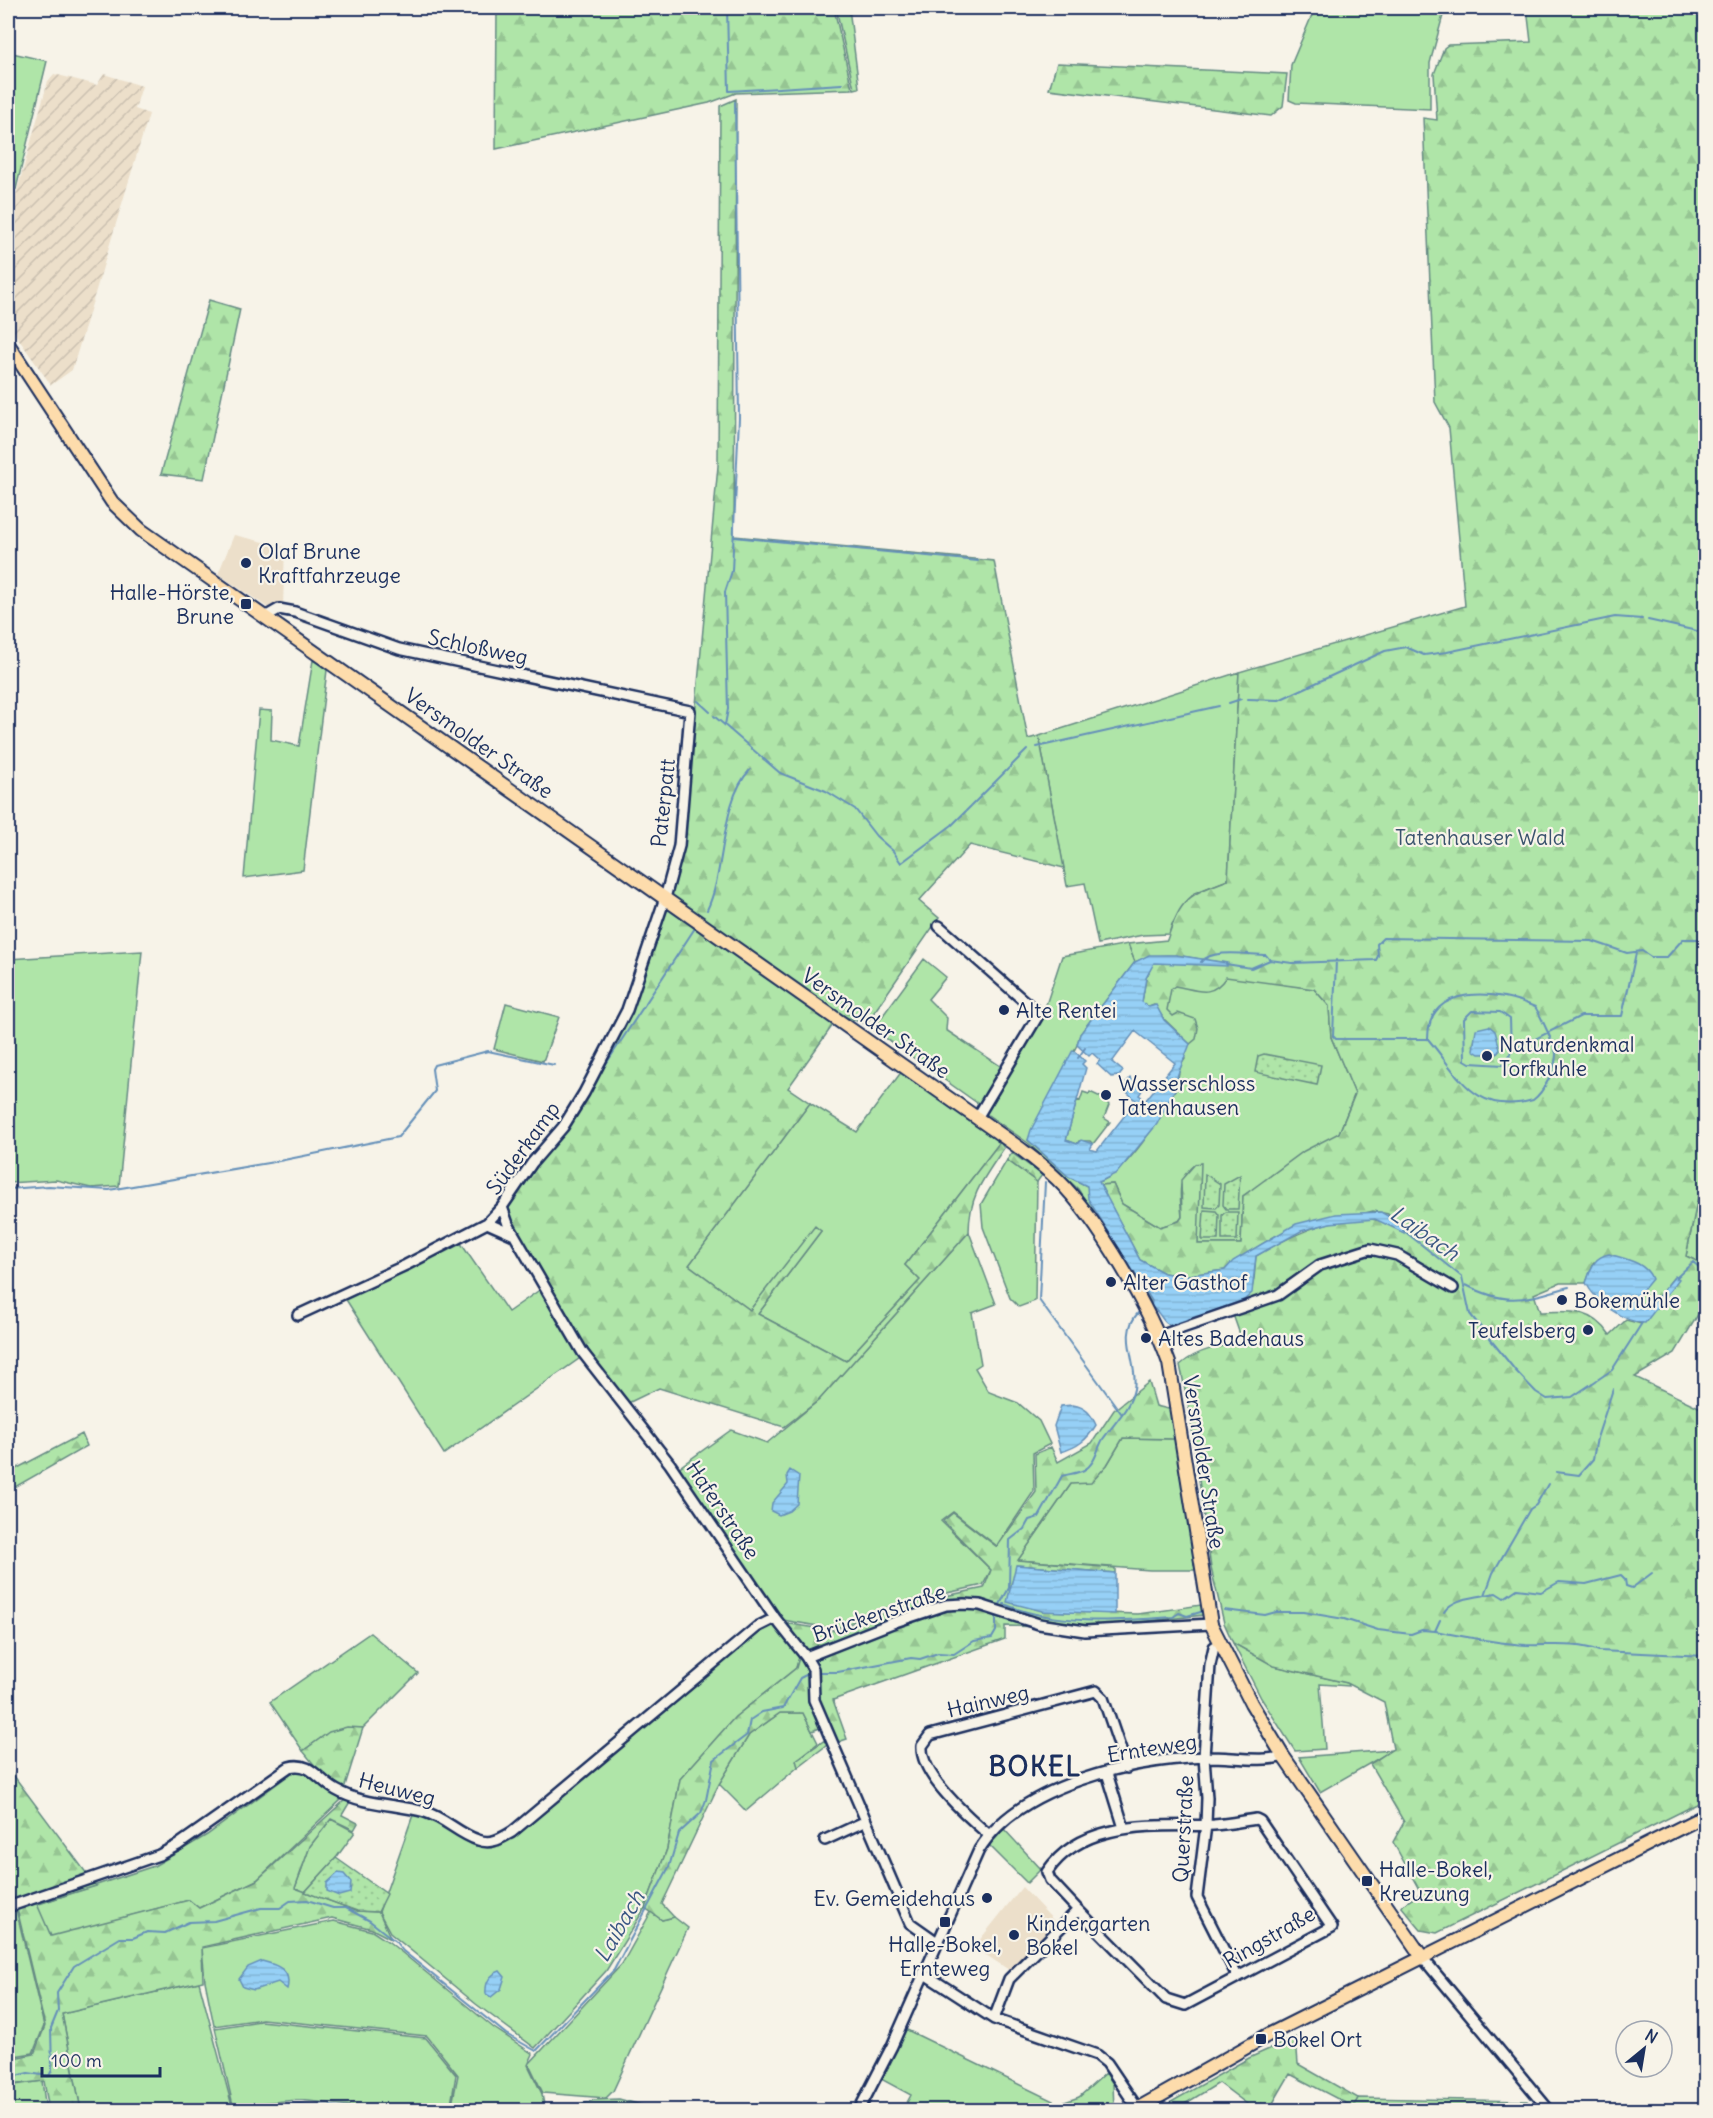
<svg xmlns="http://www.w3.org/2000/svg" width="1713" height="2118" font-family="Delius,sans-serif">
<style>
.built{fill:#ecdfca}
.industrial{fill:url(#industrial-furrows)}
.green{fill:#afe5a8;stroke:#658a83;stroke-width:1.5}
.forest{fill:url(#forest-firs);stroke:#658a83;stroke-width:1.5;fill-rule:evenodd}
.garden{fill:url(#garden-dots);stroke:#658a83;stroke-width:1.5}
.water{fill:url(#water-rules);stroke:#6590b9;stroke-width:1.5}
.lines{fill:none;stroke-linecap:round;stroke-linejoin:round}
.stream{stroke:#6590b9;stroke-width:2}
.minor-casing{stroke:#1b2f5e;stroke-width:14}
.major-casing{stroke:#1b2f5e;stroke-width:16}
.minor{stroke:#f7f3e8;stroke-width:9}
.major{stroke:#fddcac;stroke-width:12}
.poi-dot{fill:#1b2f5e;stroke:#f7f3e8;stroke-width:2}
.labels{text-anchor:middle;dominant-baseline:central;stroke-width:4.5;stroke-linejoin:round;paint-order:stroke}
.poi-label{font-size:21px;fill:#1b2f5e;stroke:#f7f3e8;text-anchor:start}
.street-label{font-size:21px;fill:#1b2f5e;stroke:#f7f3e8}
.park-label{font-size:21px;fill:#39536d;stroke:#f7f3e8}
.water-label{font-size:22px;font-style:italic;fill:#3a5784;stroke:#f7f3e8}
.district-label{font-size:27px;font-weight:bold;letter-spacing:1.5px;fill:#1b2f5e;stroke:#f7f3e8}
</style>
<defs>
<pattern id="industrial-furrows" width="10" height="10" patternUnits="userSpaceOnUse" patternTransform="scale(1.5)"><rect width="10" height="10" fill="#ecdfca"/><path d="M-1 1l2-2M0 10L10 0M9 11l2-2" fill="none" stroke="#cac0b0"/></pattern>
<pattern id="forest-firs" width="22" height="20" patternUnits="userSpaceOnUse" patternTransform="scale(1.5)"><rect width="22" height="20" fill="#afe5a8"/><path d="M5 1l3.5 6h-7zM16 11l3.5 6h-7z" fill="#96c593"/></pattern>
<pattern id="garden-dots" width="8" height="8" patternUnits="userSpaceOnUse" patternTransform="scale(1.5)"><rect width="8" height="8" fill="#afe5a8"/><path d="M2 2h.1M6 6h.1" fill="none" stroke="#96c593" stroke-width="1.8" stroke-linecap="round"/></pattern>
<pattern id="water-rules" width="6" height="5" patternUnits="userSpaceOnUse" patternTransform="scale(1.5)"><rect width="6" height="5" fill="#96d0f6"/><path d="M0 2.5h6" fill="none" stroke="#81b3d5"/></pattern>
</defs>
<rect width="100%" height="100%" fill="#f7f3e8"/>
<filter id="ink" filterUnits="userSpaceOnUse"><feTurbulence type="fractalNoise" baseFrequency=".0167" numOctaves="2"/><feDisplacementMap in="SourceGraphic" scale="12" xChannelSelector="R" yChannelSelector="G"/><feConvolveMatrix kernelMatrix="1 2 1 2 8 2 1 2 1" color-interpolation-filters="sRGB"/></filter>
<g filter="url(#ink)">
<path class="built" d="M234 535 285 547 283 606 270 609 218 574Z
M1022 1887 1056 1923 1012 1972 974 1947Z"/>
<path class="industrial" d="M54 74 97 85 104 74 142 86 135 109 149 114 72 370 51 385 8 324V223L48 81Z"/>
<path class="green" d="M836 8H849L859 88 854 89Z
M1315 8H1445L1430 63V109L1296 103 1289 100 1291 65Z
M8 52 47 61 16 189 8 187Z
M313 660 327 670 303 870 244 878 259 710 272 711 271 740 299 746Z
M1239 672 1228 880 1194 893 1172 924 1169 934 1143 935 1098 944 1085 883 1067 886 1039 736Z
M1128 944 1135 962 1080 1034 1077 1045 1028 1140 1069 1177 1087 1186 1152 1304 1078 1189 1028 1143 985 1113 1044 1011 1062 956Z
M142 951 119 1186 91 1188 56 1180 8 1183V959Z
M924 959 946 977 928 999 947 1018 946 1030 1002 1067 980 1105 873 1029Z
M1153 963 1314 989 1329 1006 1331 1037 1355 1093 1339 1133 1243 1196 1241 1244H1198L1195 1164C1176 1179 1180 1195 1182 1217L1179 1221 1160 1227 1122 1204 1113 1184 1100 1185 1099 1182C1127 1173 1162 1116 1175 1090 1179 1079 1177 1069 1185 1059L1164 1019Z
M506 1003 559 1017 543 1061 494 1049Z
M902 1071 1000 1142 905 1265 920 1280 846 1361 758 1314 821 1231 815 1227 750 1310 689 1265 810 1103 857 1132Z
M1083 1092 1089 1094 1090 1092 1105 1099 1109 1105 1104 1118 1110 1122 1093 1144 1090 1141H1079L1077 1144 1066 1140 1077 1100 1080 1101Z
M1007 1160 1037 1182 1035 1301 1019 1307 1010 1298 983 1227 981 1204Z
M1698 1197 1705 1199V1265L1686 1256Z
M969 1232 996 1304 972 1313 981 1364 975 1368 989 1392 1018 1403 1039 1421 1050 1444 1033 1453 1034 1491 997 1546 953 1512 941 1521 991 1570 983 1585 897 1604 835 1629 783 1620 677 1469 731 1430 767 1443 819 1400Z
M460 1242 508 1312 541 1289 583 1356 444 1454 345 1298Z
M1123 1438 1177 1439 1195 1570H1150L1018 1560 1071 1484 1107 1465Z
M769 1624 778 1626 800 1654 796 1668 735 1717 680 1779 667 1849 645 1908 606 1971 535 2048 476 2004 391 1934 379 1912 413 1815 444 1822 481 1844 500 1846 758 1629Z
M370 1633 418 1673 363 1728C337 1726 323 1736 303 1751L270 1702Z
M1233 1643 1275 1666 1348 1683 1349 1686 1320 1684 1325 1749 1295 1751 1261 1698Z
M780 1713H803L818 1743 797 1760 798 1767 746 1811 719 1784 749 1735Z
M1393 1750 1320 1792 1299 1757Z
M293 1772H306L343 1798 257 1880 199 1908 189 1900 51 1937 36 1905 154 1866 207 1835Z
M331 1819 355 1832 336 1858 305 1892 295 1888 310 1846Z
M1003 1828 1041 1869 1027 1883 988 1844Z
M16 1909 44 2026 33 2053 8 2057V1911Z
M651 1912 662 1920 674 1917 688 1928 613 2091 606 2098 543 2093 529 2064 622 1964Z
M334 1921 372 1931 389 1942 494 2028 533 2054 528 2065 542 2094 545 2110H451L458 2075 427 2036 262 2019 214 2026 205 1981 202 1948Z
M199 1982 232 2106 195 2110H81L62 2014Z
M260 2021 426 2038 456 2075 450 2110H389L299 2100 233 2105 215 2028Z
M903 2028 1059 2104 1079 2097 1106 2073 1113 2084 1114 2109 903 2110 911 2095 881 2079Z
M42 2081 46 2110H8V2086Z
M1358 2098 1527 2101 1535 2110H1351Z
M619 2099 660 2110H551L550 2107 567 2110 594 2100Z
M313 2107 366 2110H236H237Z"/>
<path class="forest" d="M497 8H834L852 89 736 93 709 103 496 149Z
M1527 8H1705L1706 1199 1698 1197 1686 1256 1705 1265V1303L1675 1353 1635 1377 1705 1410V1800L1437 1933 1421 1930 1401 1906 1421 1893 1393 1842 1404 1822 1370 1764 1393 1749 1384 1702 1347 1683 1274 1666 1233 1643 1224 1623 1211 1568 1190 1414 1180 1365C1198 1349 1220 1346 1243 1343L1230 1306C1258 1295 1253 1283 1256 1256 1291 1235 1358 1201 1397 1229L1388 1214 1373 1211 1277 1235 1234 1261 1225 1270 1182 1276 1164 1273 1140 1260 1100 1185 1113 1184 1122 1204 1160 1227 1179 1221 1182 1217 1181 1180 1195 1164 1201 1163 1198 1244H1241L1243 1196 1304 1151 1339 1133 1355 1094 1331 1037 1329 1006 1314 989 1226 977C1211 999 1198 990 1175 986L1171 989 1167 1010 1173 1016 1178 1013 1195 1019 1198 1028 1196 1039 1190 1044 1164 1019 1154 1005 1149 1007 1142 1002 1146 978 1153 963H1227C1196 960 1164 948 1135 962L1128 944 1167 940C1181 898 1188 895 1228 880L1239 672 1465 606 1449 428 1435 402 1423 118 1437 120 1434 74 1444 48 1448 45 1531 42ZM1594 1262 1651 1279 1638 1296V1301L1649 1308 1674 1277 1641 1324 1626 1320 1610 1335C1592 1308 1570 1311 1540 1312L1534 1294 1560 1283H1586Z
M1057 63 1287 74 1283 106 1271 116 1049 89Z
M736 99 734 536 994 561 1028 739 1039 736 1064 868 970 845 919 901 939 918 866 1024 840 1015 788 1088 810 1103 689 1265 750 1310 815 1226 821 1231 758 1314 846 1361 920 1280 905 1265 1000 1142 1004 1148C984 1178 969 1195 969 1232L819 1400 784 1427 659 1388 624 1405 583 1342 525 1243 515 1230 508 1205 534 1163 565 1131 630 1011 664 909 670 908 672 898 670 892 683 846 718 466 720 106Z
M209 300 240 309 204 479 161 474Z
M1012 1153 1042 1175 1037 1182 1007 1160Z
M1149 1382 1156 1406 1173 1410 1177 1439 1123 1438 1107 1465 1091 1483 1071 1484 1018 1560 1115 1568V1573L1017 1565 1042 1611 1138 1614 1201 1605 1204 1615 1084 1628 1005 1626V1639L833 1700 847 1739 835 1743 818 1700 814 1660 784 1623 836 1631 897 1606 984 1588 991 1570 943 1521 953 1513 997 1547 1036 1492 1035 1454 1051 1447 1058 1462 1092 1443 1114 1410Z
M82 1434 87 1446 8 1491V1473Z
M800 1654 809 1670V1701L820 1728 812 1731 803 1713H780L749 1735 719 1784 662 1904 674 1917 662 1920 645 1908 667 1849 680 1779 735 1717 796 1668Z
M347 1727 363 1728 344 1789 320 1772 303 1751 329 1732Z
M825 1740 827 1745 798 1767 796 1760Z
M8 1768 96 1886 37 1904 51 1936 189 1900 199 1908 257 1880 346 1799 351 1800 342 1815 358 1823 354 1830 331 1819 310 1846 295 1888 357 1911 379 1912 391 1939 372 1929 332 1918 202 1947 203 1981 62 2014 81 2110H49L44 2081 8 2085V2059L34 2054 45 2026 12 1888 8 1882Z
M1296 2037 1298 2064 1358 2098 1353 2107 1290 2074 1269 2110H1255L1219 2083 1175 2110H1157L1249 2058Z"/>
<path class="garden" d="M1264 1054 1321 1065 1317 1085 1255 1072 1258 1056Z
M1205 1174 1220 1184 1219 1205 1216 1208 1204 1207Z
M1240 1175 1238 1209H1226L1223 1205 1224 1184Z
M1204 1210 1216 1211 1219 1215 1218 1240H1202Z
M1226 1212H1238L1237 1240H1222V1215Z
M336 1858 387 1894 378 1912 357 1911 305 1892Z"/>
<path class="water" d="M1149 955H1176L1227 963V966L1154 963 1146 978 1142 1002 1149 1007 1156 1005 1164 1020 1190 1044 1178 1074 1175 1089 1157 1124 1117 1173 1099 1182 1140 1260 1164 1273 1182 1276 1225 1270 1233 1261 1296 1224 1336 1214 1381 1212 1403 1225 1404 1233 1375 1219 1330 1223 1301 1231 1256 1256 1252 1293 1244 1300 1173 1326C1162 1325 1161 1311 1151 1307L1152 1301 1088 1199 1087 1186 1069 1177 1028 1140 1031 1130 1073 1050 1085 1061 1082 1064 1086 1068 1066 1140 1077 1144 1081 1140 1093 1144 1090 1149 1097 1151 1136 1101 1125 1090 1126 1083 1130 1078 1143 1089 1139 1095 1146 1100 1175 1063 1135 1031 1112 1062 1123 1071 1119 1076 1111 1077 1097 1064 1100 1060 1092 1053 1089 1056 1077 1045 1080 1034 1135 962Z
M1489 1026 1495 1031 1500 1049 1497 1054H1479L1473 1050 1476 1029Z
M1609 1254C1625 1259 1646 1262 1652 1279L1638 1296V1301L1649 1308 1675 1276 1679 1279 1645 1323C1624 1323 1595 1301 1586 1283 1591 1269 1593 1257 1609 1254Z
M1073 1405C1086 1407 1091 1414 1096 1425 1087 1440 1078 1447 1061 1452L1054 1426 1061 1406Z
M790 1470 799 1476 797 1504 789 1511 779 1515 771 1511 772 1503 788 1484 787 1475Z
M1016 1565 1115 1573V1614L1042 1611 1007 1602Z
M338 1873 344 1874 351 1882 350 1893 339 1896 327 1891V1883Z
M262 1961C278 1965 292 1970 287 1989L278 1982 254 1990 243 1987 239 1979 248 1967Z
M500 1971 505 1977 501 1989 491 1997 486 1994C485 1982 489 1975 500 1971Z"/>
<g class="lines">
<path class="stream" d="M727 8 729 91 842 84
M734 537 978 561
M1648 620 1706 633
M1248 699 1279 700 1385 651 1406 647 1424 655 1447 652 1615 617 1642 619
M698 701 710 712
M1229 703 1241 699
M714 716 780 773 826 791 855 809 876 836 893 851 901 863 952 825 1027 750
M725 725 728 709 725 592 732 571 739 418 735 102
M1037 747 1219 706
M707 910C726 871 720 800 750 770
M1336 960 1333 1036 1336 1039H1428C1460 1077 1475 1116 1533 1100 1544 1092 1556 1068 1556 1054 1556 1049 1539 1012 1535 1007 1499 990 1427 982 1428 1039
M1201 962C1213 948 1248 955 1266 955L1270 960
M1226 964 1251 968 1270 960 1292 963 1376 960 1378 956 1377 944 1383 938 1592 941 1627 953 1642 951 1651 957H1667L1683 939H1706
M1472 1011 1500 1012 1510 1019 1511 1051 1507 1063 1503 1065 1470 1063 1465 1060 1464 1019Z
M1511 1051 1581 1016H1622L1636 953
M1078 1058 1085 1048
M598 1076 695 928
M1045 1182 1039 1300 1121 1413
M8 1189 49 1186 109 1190 274 1162 398 1137 435 1091 432 1069 434 1065 488 1051 554 1065
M1403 1230 1462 1277 1470 1314 1515 1370 1536 1392 1547 1399 1572 1397 1612 1370 1642 1323
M1676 1278 1693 1262 1706 1273
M1466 1285C1509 1307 1525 1299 1569 1287
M1556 1472 1579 1475 1593 1459 1597 1438 1613 1389
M1485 1595 1496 1593 1504 1598 1517 1589 1541 1592 1559 1582 1586 1584 1621 1575 1625 1579 1626 1586 1632 1588 1652 1573
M1004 1604C1056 1626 1118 1621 1173 1617L1179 1613 1187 1616 1204 1611
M998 1608 1009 1588 1010 1540 1024 1529 1029 1520 1039 1517 1062 1476C1069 1474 1078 1473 1084 1470 1096 1463 1097 1449 1103 1439 1114 1423 1130 1409 1134 1389 1139 1362 1117 1336 1138 1313
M1224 1610 1265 1615 1276 1612H1303L1344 1619 1378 1630 1411 1634 1422 1630 1435 1631 1440 1620
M1444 1612C1452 1599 1472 1598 1485 1595L1493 1573 1530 1509 1536 1505 1548 1484
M1435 1631C1466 1637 1495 1643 1526 1645 1551 1646 1575 1642 1599 1651L1706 1656
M815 1672H838L911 1658 920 1659 938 1653 954 1654 974 1641 992 1638 996 1631V1613
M8 2078 28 2073 49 2076 52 2070 51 2028 58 2011 57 1993 74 1966 120 1938H133L147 1932 165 1933 189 1922 214 1921 261 1908H280L290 1901 307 1900 333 1908H346L370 1921 395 1941 403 1951 506 2034 536 2051 614 1970 669 1867 679 1833 701 1813 706 1800 714 1760 747 1735 750 1720 762 1712 783 1708 800 1678 810 1673
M208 2110 299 2104 378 2110"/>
<g class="minor-casing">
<path id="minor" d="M265 617 279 609 295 612 399 649 690 711 679 846 665 898 627 1010 584 1093 563 1127 532 1163 502 1207 487 1223 406 1265 298 1315
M939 926 1039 1014 977 1118
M502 1207 508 1224 583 1353 670 1464 775 1618 806 1657 813 1669 814 1700 910 1923 937 1942
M487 1223 514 1235
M1159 1336 1278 1295 1320 1265 1370 1249 1397 1255 1453 1288
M1220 1644 1214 1647 1210 1665 1204 1757 1207 1798 1206 1825 1197 1897 1237 1976
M806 1657 895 1622 946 1605 964 1604 980 1605 1039 1624 1085 1631 1211 1624
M1107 1773 1124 1828
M1256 1819 1260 1821 1332 1927 1185 2005 1166 1999 1078 1910 1050 1880 1047 1872C1083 1818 1159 1827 1214 1825 1228 1824 1242 1821 1256 1819Z
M989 1835C968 1817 920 1775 922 1746L930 1735 1096 1691 1103 1698 1127 1768
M825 1840 866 1821
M8 1907 159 1855 178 1845 289 1767C311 1761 318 1780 336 1790 362 1805 396 1804 425 1812 445 1818 459 1834 478 1840 492 1845 501 1838 512 1832L757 1627 775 1618
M1422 1957 1549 2110
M923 1973 994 2019 1097 2055 1107 2063 1138 2109
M994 2019 1009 1979 1078 1910
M859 2110 892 2046 979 1850C1019 1784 1133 1760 1205 1757 1226 1756 1265 1763 1283 1756"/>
</g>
<g class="major-casing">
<path id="major" d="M8 344 112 502 141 530 977 1118C1004 1137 1033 1156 1057 1179 1098 1219 1150 1309 1169 1363L1211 1624 1251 1703 1283 1756 1422 1957
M1135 2110 1268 2035 1706 1815"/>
</g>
<use href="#minor" class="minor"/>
<use href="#major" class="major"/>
</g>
</g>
<g class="poi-dot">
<circle cx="246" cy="563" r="6"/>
<rect x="240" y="598" width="12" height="12" rx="3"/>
<circle cx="1004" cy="1010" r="6"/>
<circle cx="1487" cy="1056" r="6"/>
<circle cx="1106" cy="1095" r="6"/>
<circle cx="1111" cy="1282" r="6"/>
<circle cx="1562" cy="1300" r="6"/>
<circle cx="1588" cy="1330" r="6"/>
<circle cx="1146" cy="1338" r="6"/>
<rect x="1361" y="1875" width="12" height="12" rx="3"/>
<circle cx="987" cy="1898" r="6"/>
<rect x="939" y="1916" width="12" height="12" rx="3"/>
<circle cx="1014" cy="1935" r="6"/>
<rect x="1255" y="2033" width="12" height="12" rx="3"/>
</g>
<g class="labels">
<g class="poi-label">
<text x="258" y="551">Olaf Brune<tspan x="258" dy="24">Kraftfahrzeuge</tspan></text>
<text x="234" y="592" text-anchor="end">Halle-Hörste,<tspan x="234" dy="24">Brune</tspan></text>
<text x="1016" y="1010">Alte Rentei</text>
<text x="1499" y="1044">Naturdenkmal<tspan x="1499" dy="24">Torfkuhle</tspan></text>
<text x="1118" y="1083">Wasserschloss<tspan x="1118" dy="24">Tatenhausen</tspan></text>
<text x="1123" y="1282">Alter Gasthof</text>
<text x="1574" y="1300">Bokemühle</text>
<text x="1576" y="1330" text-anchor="end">Teufelsberg</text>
<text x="1158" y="1338">Altes Badehaus</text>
<text x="1379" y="1869">Halle-Bokel,<tspan x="1379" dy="24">Kreuzung</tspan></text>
<text x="975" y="1898" text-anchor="end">Ev. Gemeidehaus</text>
<text x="1026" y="1923">Kindergarten<tspan x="1026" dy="24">Bokel</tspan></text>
<text x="945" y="1944" text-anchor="middle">Halle-Bokel,<tspan x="945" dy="24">Ernteweg</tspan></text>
<text x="1273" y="2039">Bokel Ort</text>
</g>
<g class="street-label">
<text transform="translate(478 647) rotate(12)">Schloßweg</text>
<text transform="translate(479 743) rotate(35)">Versmolder Straße</text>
<text transform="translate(663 803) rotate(-84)">Paterpatt</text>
<text transform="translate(876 1023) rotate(35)">Versmolder Straße</text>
<text transform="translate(523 1148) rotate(-54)">Süderkamp</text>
<text transform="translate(1204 1462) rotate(81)">Versmolder Straße</text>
<text transform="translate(723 1510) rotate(56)">Haferstraße</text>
<text transform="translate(879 1613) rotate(-19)">Brückenstraße</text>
<text transform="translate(988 1701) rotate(-13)">Hainweg</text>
<text transform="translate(1152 1748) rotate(-9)">Ernteweg</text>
<text transform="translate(397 1789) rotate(14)">Heuweg</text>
<text transform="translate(1183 1829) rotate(-87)">Querstraße</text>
<text transform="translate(1269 1937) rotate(-30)">Ringstraße</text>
</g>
<g class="park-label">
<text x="1480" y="837">Tatenhauser Wald</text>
</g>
<g class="water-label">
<text transform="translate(1425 1233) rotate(35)">Laibach</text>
<text transform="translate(619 1926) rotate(-60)">Laibach</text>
</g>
<g class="district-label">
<text x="1035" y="1766">BOKEL</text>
</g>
</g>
<rect width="1713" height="2118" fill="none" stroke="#f7f3e8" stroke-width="30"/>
<rect x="15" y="15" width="1683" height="2088" fill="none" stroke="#1b2f5e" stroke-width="2" filter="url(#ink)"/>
<g transform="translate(1644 2049) rotate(30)"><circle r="28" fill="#f7f3e8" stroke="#9fa5b1" stroke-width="1.5"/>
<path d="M0-4.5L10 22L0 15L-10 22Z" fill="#1b2f5e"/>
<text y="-9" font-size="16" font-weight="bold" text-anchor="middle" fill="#1b2f5e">N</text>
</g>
<path d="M42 2067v9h118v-9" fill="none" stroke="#1b2f5e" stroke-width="3"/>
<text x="51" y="2067" font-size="18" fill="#1b2f5e" stroke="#f7f3e8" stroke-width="4.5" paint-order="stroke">100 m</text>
</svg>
